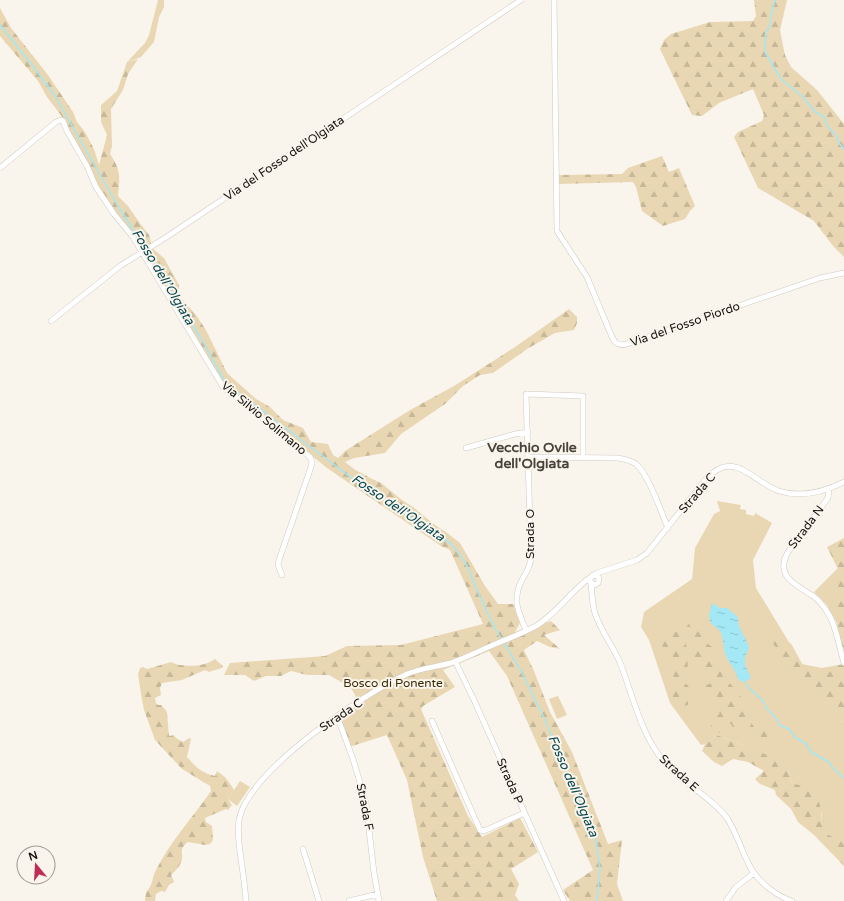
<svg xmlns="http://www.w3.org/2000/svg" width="844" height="901" font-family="'Varela Round',sans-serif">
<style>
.green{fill:#e9d7b3}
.forest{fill:url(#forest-firs)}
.water{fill:url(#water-ripples)}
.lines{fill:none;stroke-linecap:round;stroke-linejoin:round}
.stream{stroke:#a3e8f4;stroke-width:1.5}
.street-casing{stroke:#cecac1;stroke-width:6}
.street{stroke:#fff;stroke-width:5}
.labels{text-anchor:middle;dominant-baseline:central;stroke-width:4;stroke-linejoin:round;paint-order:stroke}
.street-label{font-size:12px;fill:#13120f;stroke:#faf5ec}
.park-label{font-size:12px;fill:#382700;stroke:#faf5ec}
.water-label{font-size:13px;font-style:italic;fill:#074850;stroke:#faf5ec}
.quarter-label{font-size:14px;font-weight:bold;fill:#47433b;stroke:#faf5ec}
</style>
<defs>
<pattern id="forest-firs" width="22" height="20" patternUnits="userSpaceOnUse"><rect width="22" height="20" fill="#e9d7b3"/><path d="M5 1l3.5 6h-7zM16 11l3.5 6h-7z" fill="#c7b899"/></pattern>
<pattern id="water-ripples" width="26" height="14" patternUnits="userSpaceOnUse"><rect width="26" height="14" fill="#a3e8f4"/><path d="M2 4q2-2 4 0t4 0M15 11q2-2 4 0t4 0" fill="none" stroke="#8bc6d0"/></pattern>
</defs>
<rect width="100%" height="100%" fill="#faf5ec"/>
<path class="green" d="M158 0H164V7L159 17 154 42 141 57 127 62 145 43 149 35Z
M717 501 741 505 740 509 746 510V514L754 516 755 513 772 523 753 560 756 588 801 662 840 720 844 723V847L822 832V814L810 790 792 783 788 770 747 747 717 735 705 744 701 745 670 703 649 640 641 627 644 612 692 579 695 548 714 514 720 511Z
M844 562V656L837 623 827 605 814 592Z
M558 696 567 715 557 719 549 699Z
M240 781 250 787 237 806 228 799Z"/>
<path class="forest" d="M754 0H787L780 30 785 55 791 67 817 90 844 124V257L833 246 814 221 758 188 734 137 738 132 762 121 764 115 753 89 719 103 702 116 692 115 660 49 664 40 671 34 710 22 753 21 756 16Z
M0 8 11 28 48 75 73 112 77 122 85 132 94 149 99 165 107 135 101 122V105L117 91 127 62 138 59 128 74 123 90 111 109 112 146 110 154C121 170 120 177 118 196L128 206 139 222 149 235 153 249 164 258 179 285 178 295 196 315 206 330 227 373 256 399 270 407 283 420 303 428 311 442 328 444 333 455 338 458 345 451 410 410 454 386 515 347 569 309 577 317V323L574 330 555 333 527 349 493 373 480 375 463 386 445 404 401 434 385 453 354 458 345 462 354 469 370 478 381 483 402 500 413 507 435 525 446 532 460 543 485 586 498 604H513L520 623 515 632 551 621 560 630 544 635 560 649 550 647 537 641 524 650 534 671 550 712 572 752 608 844 622 840 617 884 623 901H570L563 890 593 870 507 676 489 651 443 670 455 687 423 706 421 709 468 816 482 837 520 818 538 852 511 869 519 884 515 895 519 901H437L423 857 407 780 387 735 349 747 337 716 359 702 351 688 329 675H307L291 671 281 676H266L254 681 245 675H224L230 663 325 656 347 646 401 645 483 624 450 550 441 546 327 468 224 386 143 253 133 233 106 200 63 118 47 97 38 81 0 36Z
M662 156 669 172 679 168 695 206 690 211 685 219 663 226 642 211 636 187 633 182 559 184V175L622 174 628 168Z
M844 538V656L837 623 827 605 834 596V588L841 575 827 547Z
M765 622 768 623 792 645 802 664 822 668 844 664V723L840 720 802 676 780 653 761 627Z
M689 623C697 624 702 630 702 638L700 639 702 642H705L715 649 714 659 712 661 722 669 723 675H722L724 678 722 680 725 683H729C735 687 736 692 741 697V701H744L749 707 747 709C749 717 752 727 759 732L761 728 767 730 770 741 765 743C757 739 748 737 743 729L733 727 729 722 722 731 719 733C713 731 711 729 711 723L720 713 717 712 713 705 718 701 715 698 711 699 707 694 705 686 711 683 702 675 697 668 693 646 691 636 686 628Z
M677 631 682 633 687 648 688 672 683 679 671 676V671L662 645 667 635Z
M215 659 223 666 222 668 209 672 205 670 182 680 162 683 160 688 161 695 155 698 156 703 158 705H161L167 712 169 736 174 735 176 738 183 742 189 738 191 739 187 757C197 768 200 772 215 776L217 771 225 777 231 785 234 790 228 799 232 805 228 810 226 809 205 818 206 822 212 826 213 840 210 844 205 845 188 842C177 850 185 854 181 862 179 868 175 871 171 875L174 882 169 885 165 892 161 891 156 894 155 901H145L146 892C153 886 152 877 156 870 170 842 193 817 211 791L210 786 182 769 155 740 144 710 141 694 138 674 140 668 143 667 147 669 171 662C183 668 204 667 215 659Z
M678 681 688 685 691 695 688 705 676 707 670 690Z
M717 735 777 759 788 770 792 783C798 785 805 786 810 790 823 799 822 818 822 832L844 842V866L814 835 798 822 791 809 776 795 775 790 760 784 755 779 764 771 748 762 733 759 722 766 714 762 702 751 705 744Z
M828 799C834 800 840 807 840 814L838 818 835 817 834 811C830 807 827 805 828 799Z"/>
<path class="water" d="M712 603 720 608H727L738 617C737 628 746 637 749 648L745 657V665L751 678C738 687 738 677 734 669 732 665 728 662 727 658 723 650 724 641 721 633 719 628 713 626 710 622L709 615Z"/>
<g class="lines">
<path class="stream" d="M775 0 771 15 770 25 766 33 765 43V52L781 79 804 98 814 111 824 117 828 127 836 135 839 143 844 149
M0 25 33 66 55 96 119 208 145 248
M147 252 164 277 176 301 201 338 219 371 227 384 353 479 450 543C463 556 468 567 474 583 482 602 491 621 501 639
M503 642 520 669 545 720 596 840 600 869 597 901
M745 681 748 687 763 701 768 710 777 719 779 725 789 729 795 737 806 744 811 752 829 762 833 768 844 778"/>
<g class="street-casing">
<path id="street" d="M554 0 557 231 587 277 612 337C615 344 619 346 627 344L820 278 844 273
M0 168 56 122 61 120 63 121 67 131 87 166 96 187 114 214 133 237 223 387 310 457 312 462 311 467 279 560 278 565 282 575
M51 321 120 266 165 238 521 0
M466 448 515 434 528 432
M529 457 618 458C624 459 630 460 636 464 649 475 661 512 668 528
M829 489 828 498 788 552C774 577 797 585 813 596 819 600 824 607 828 613 837 627 839 647 844 663
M593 575 598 576 599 579 598 583 595 585 590 582V578L597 573 637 560 647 553 706 479C735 448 752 482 779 491 801 498 824 492 844 482
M591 583C592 593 592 604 595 613 601 632 614 647 621 665 634 699 641 736 666 764 684 784 710 796 727 818 738 835 742 854 752 870 761 884 777 896 792 901
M526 630C518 612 512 599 522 580 526 573 531 566 531 557L526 394 583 396V458
M455 661 474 700 564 901
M337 716 353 759 366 803 374 873 379 901
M432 721 480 830 484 831 524 813
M303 849 319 901
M246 901C245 887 243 873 241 859 239 846 237 833 239 820 248 771 363 694 407 674 421 668 436 667 451 663 465 658 479 651 493 645 507 639 521 634 534 627 555 616 571 590 591 577
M349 901 378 894
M726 901 736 887 754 873"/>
</g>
<use href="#street" class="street"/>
</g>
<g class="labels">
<g class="street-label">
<text transform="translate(284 158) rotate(-34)">Via del Fosso dell'Olgiata</text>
<text transform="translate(685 324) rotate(-19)">Via del Fosso Piordo</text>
<text transform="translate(264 418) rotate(40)">Via Silvio Solimano</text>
<text transform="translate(697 493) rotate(-49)">Strada C</text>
<text transform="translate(806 527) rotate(-53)">Strada N</text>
<text transform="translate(530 534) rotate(-90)">Strada O</text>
<text transform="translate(341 715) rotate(-34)">Strada C</text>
<text transform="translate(679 773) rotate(42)">Strada E</text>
<text transform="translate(510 781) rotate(66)">Strada P</text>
<text transform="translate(365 807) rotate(79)">Strada F</text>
</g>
<g class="park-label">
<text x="393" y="683">Bosco di Ponente</text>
</g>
<g class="water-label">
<text transform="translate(163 277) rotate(59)">Fosso dell’Olgiata</text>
<text transform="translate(398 508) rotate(34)">Fosso dell’Olgiata</text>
<text transform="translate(573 786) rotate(67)">Fosso dell’Olgiata</text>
</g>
<g class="quarter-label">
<text x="532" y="447">Vecchio Ovile<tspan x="532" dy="16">dell'Olgiata</tspan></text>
</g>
</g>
<g transform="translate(36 865) rotate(342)"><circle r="19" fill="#faf5ec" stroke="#9e9a94"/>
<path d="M0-3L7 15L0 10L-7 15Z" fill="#be2e54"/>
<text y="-6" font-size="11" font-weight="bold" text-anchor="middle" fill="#13120f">N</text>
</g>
</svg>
